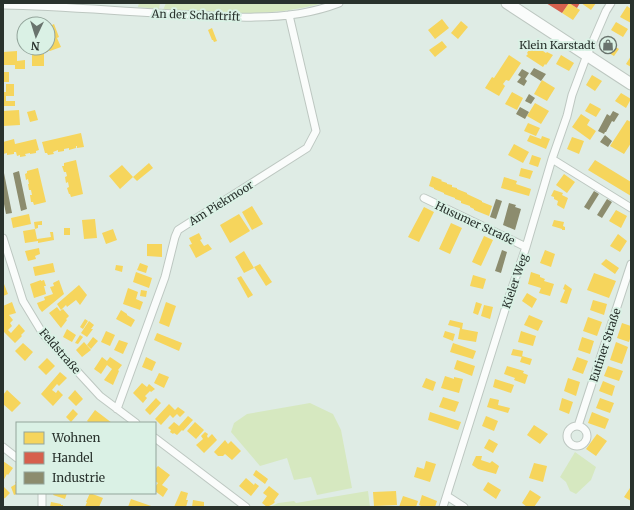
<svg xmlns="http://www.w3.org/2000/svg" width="634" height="510" font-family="Merriweather,serif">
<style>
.green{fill:#d6e8c0}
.homes{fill:#f6d55c}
.shops{fill:#d6604d}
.industry{fill:#8c8c6e}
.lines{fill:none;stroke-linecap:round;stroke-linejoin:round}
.street-casing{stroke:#bdc7c1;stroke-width:9}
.secondary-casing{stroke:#bdc7c1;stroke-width:13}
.street{stroke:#fafcfb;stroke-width:7}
.secondary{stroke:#fafcfb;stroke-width:11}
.labels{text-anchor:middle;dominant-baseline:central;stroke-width:4;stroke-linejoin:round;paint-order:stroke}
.street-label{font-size:11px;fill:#29322d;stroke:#daf1e5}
.poi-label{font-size:11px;fill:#29322d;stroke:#daf1e5;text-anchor:end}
</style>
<rect width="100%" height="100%" fill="#dfece5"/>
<path class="green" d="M139 3H160L159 9 138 7Z
M166 3H323C270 18 218 13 163 10Z
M310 403 333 414 341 430 352 488 317 495 311 477 294 480 287 458 260 466 231 432 234 423 247 414Z
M575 452 596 467 591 480 576 494 570 491 566 482 560 477Z
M368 491 370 507H270L278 503 294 501 296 503Z"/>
<path class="homes" d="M569 3 580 10 573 20 562 13Z
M581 3H596L591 10Z
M627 6 631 9V23L620 17Z
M442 19 449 28 435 39 428 30Z
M461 21 468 27 458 39 451 33Z
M616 22 628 29 623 37 611 30Z
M54 24 59 37 57 38 61 47 50 51 48 50V52H40V48H48V41H49L48 27Z
M212 28 217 41 214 42 213 40H212L208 30Z
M442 41 447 47 435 57 429 50Z
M607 42 619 49 614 56 602 49Z
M533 43 538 46 537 47 546 53 547 52 553 55 546 65 545 64 543 67 526 56 528 54 527 53Z
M17 51V61L25 60V69H15V65H3V52Z
M32 54H44V66H32Z
M509 55 521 63 509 81 506 80 503 84 505 86 499 96 485 88 492 77 494 78Z
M561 55 574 63 569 71 556 64Z
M631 56V67L626 64Z
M3 72H9V82H3Z
M592 75 602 81 595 91 586 85Z
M542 80 555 88 547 101 534 94Z
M6 84H14V96H6V101H15V106H3V92H6Z
M512 92 523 98 517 110 505 104Z
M621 93 631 99 626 108 615 101Z
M535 103 549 111 541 124 527 116Z
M590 103 601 109 596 117 585 111Z
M19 110 20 125 3 126V111Z
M35 110 38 120 30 122 27 112Z
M581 114 590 120 587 125 596 131 590 140 572 127Z
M627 120 631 122V143L624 154 610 146Z
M528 123 540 128 536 136 524 131Z
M81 133 84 147 77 148V146H76V148L69 150V148L64 149V151L58 152V150L53 152 54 154 48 155 47 153H45L42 142Z
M530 135 541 139 542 136 550 139 546 149 527 141Z
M572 137 584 141 579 154 567 149Z
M14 139 15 144 36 139 39 150 36 151V153L30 154V153L25 154 26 156 20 157V155L17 156 16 152H14V154L7 155V153L3 154V142Z
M514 144 529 152 523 163 508 155Z
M532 155 541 158 538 167 529 164Z
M76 160 83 194 71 197 70 194H69L67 188 69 187 68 182 66 183 65 177 67 176 66 172H64L62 166H64V163Z
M595 160 631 182V196L588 170Z
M149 163 153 168 137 181 133 177Z
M122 165 133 177 120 189 109 176Z
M38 168 46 202 34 205 33 202H31L30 195H32L31 190H29L28 184H29L28 179 26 180 25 174 27 173V171Z
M521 168 533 171 530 179 519 176Z
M564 174 575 182 567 193 556 185Z
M432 176 442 180 441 181 447 183V184L452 185V187L457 188V189L467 193V194L482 201V202L492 206 489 216 474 210V209L470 207V206L461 203V201L455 199V198L444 194V193L434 189V188L429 186Z
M504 177 517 181 516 184 531 189 529 196 501 188Z
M554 190 563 193 562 195 568 198 564 209 557 205 558 201 554 199V197L551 196Z
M252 206 263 224 252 230 242 212Z
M424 207 434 212 419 242 408 237Z
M616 210 627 216 621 228 609 221Z
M29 214 31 224 13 228 11 218Z
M239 214 250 231 230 243 220 225Z
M95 219 97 238 84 239 82 220Z
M554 220 564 222 563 226 565 227V230H562V229L552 226Z
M42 221V225H38V228L35 229 34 222Z
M451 223 462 228 450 254 439 249Z
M64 228H70V235H64Z
M35 229 37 239 51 237 50 232H53L54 240 38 243V241L25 243 23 231Z
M113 229 117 240 106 244 102 233Z
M199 233 202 239 200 240 204 246 208 244 212 249 196 258 189 245 192 244 189 238Z
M618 234 627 241 620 252 610 246Z
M484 236 493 240 481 266 472 262Z
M147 244H162V257L147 256Z
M39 248 40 254 35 256 36 259 28 261 25 251Z
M545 250 555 254 551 267 540 263Z
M244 251 254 268 244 273 235 257Z
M606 259 619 268 615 274 601 264Z
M53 263 55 272 35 276 33 267Z
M140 263 148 266 146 273 137 270Z
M260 264 272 282 266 286 254 267Z
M116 265 123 266 122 272 115 270Z
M136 272 152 278 149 288 133 282Z
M531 272 540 275V277L545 279 544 281 554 284 550 296 539 293 541 288 528 284Z
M594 273 616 281 609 298 587 290Z
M473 275 486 279 483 289 470 286Z
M241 276 253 295 248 298 237 278Z
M41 280V281L44 280 46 286H44L46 294 34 298 30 284Z
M59 280 64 294 42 312 39 308 37 303 45 300 44 297 53 294 50 287 54 286 53 283Z
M4 284 8 294 3 296V285Z
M565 284 572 289 567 304 560 302 565 290 563 289Z
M79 285 87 295 80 305 76 300 67 307 66 305 61 310 57 304Z
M128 288 138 292 136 299 143 302 140 310 123 304Z
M141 290 147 291 146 297 140 296Z
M527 293 537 299 532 308 522 301Z
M593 300 607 304 604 315 590 310Z
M12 302 16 313 9 315 13 320 10 323 12 326 8 330 11 333 19 324 25 331 21 335 22 336 15 343 4 332 3 333V306Z
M166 302 176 306 169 327 159 323Z
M476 302 482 304 478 315 473 313Z
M484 305 493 307 490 319 481 316Z
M57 307 60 311 63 309 69 316 66 319 67 320 61 328 49 313Z
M121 310 127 314V315L135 320 131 327 116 319Z
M529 315 543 321 538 331 524 325Z
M588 317 602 322 597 336 583 331Z
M85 319 88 321 83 329 80 327Z
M450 320 463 323 462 329 478 332 476 342 458 339 460 328 448 325Z
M89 321 94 325 91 329H93L87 337 81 333Z
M622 323 631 326V336L629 342 617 338Z
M67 329 76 335 72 342 63 337Z
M106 331 115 335 110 346 101 342Z
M445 331 455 334 453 341 443 337Z
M521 331 536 336 533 346 518 342Z
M157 333 182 343 179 351 154 340Z
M80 335 83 337 78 344 75 343Z
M93 337 98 341 91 349 87 345Z
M582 337 594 341 590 354 578 350Z
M119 340 128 343 123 354 114 350Z
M84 342 91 350 82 357 76 350Z
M616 342 628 347 622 364 610 360Z
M23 343 33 352 25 361 15 351Z
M453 343 476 351 473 359 450 352Z
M513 349 523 351 522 357 511 355Z
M522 356 532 359 530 365 520 362Z
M102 357 107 361 110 357 122 365 118 370 119 371 113 385 104 380 112 369 107 365 101 374 94 369Z
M146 357 156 362 152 371 142 367Z
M577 357 588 361 583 374 572 370Z
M47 358 55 366 46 375 38 367Z
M457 360 475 366 472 376 454 369Z
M507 366 524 371 523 373 528 375 525 384 514 380 515 378 504 374Z
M608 366 623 371 619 381 604 376Z
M60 372 67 378 59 386 57 384 52 390 56 393 58 390 63 395 53 406 41 394Z
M159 373 169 377 164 388 154 383Z
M445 376 454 379V377L463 379 459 393 441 388Z
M426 378 436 382 433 391 422 387Z
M568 378 580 382 576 396 564 391Z
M495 379 514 385 511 393 493 387Z
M603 381 615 386 612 396 599 391Z
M142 383 147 387 149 384 155 389 151 392 150 391 145 396 147 398 143 403 133 393Z
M7 390 21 403 12 412 3 404V395Z
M75 390 83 399 76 406 68 398Z
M443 397 459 402 455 412 439 407Z
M156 398 161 403 150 415 145 410Z
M490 398 499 400 498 405 510 408 508 413 487 407Z
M562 398 573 402 569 414 559 410Z
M600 398 614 403 610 413 596 408Z
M169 404 175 410 178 407 185 412 180 417 177 414 173 418 170 415 161 425 155 419Z
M73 409 78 414 71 422 66 417Z
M95 410 112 423H89L87 421Z
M430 412 461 422 458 430 428 420Z
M592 412 609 419 605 429 588 423Z
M188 416 193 420 183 431 182 430 177 435 174 433 173 434 170 432 171 430 168 428 174 422 179 426Z
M486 416 498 421 494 431 482 426Z
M195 422 204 430 196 439 187 431Z
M534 425 548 434 540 444 527 435Z
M205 432 208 434 207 436 208 438 212 434 217 440 204 453 196 445 203 439 201 436Z
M597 434 607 441 596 456 586 449Z
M489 439 498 444 493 453 484 448Z
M225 440 228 444 231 441 241 451 232 460 225 454 223 456H218L214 452Z
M476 456H482L481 460 490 463 492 461 499 466 496 474 478 469 472 465Z
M3 461 13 468 8 475 7 474 3 481Z
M426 461 436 464 430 482 414 477 417 467 424 469Z
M534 463 547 466 543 482 529 478Z
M158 466 170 475 162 485 168 489 163 497 155 491V487L158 483 155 481V469Z
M256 470 268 479 265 484 253 475Z
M246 478 254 485 255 483 259 486 251 496 239 486Z
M17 481V493H19L14 495 11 487 16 484 15 482Z
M488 482 501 490 496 499 483 490Z
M269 486 279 494 274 501 275 502 273 504 267 507 262 503 267 496 263 493Z
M4 487 10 493 5 498 3 499V488Z
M630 488H631V501L624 497Z
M530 490 541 497 534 507H527L522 503Z
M181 491 188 493 186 500H188L186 507H174Z
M396 491 397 505 374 506 373 492Z
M54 493H67L65 499 53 495Z
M90 493 103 498 99 507H85L87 502H86Z
M422 495 437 501 435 507H423L419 505Z
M403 496 418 501 416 507H399Z
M131 499 154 507H128Z
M193 500 204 502V507H192Z
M51 502 61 504V505H63V507H50Z"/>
<path class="shops" d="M546 3H569L562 13Z
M569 3H580L577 8Z"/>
<path class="industry" d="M534 68 546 74 541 81 530 74Z
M522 69 529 73 525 79 527 81 524 86 517 82 521 77 518 75Z
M529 94 535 98 531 104 525 101Z
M520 107 529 112 525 119 516 114Z
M613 111 619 114 614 122 612 121 606 132H605L604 134 598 131 607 114 610 116Z
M605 135 612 141 608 147 600 142Z
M19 171 27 209 21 211 13 173Z
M4 173 12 213 6 214 3 199Z
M594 191 599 194 589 210 584 207Z
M496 199 502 201 496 219 490 217Z
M607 199 612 202 602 218 597 215Z
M509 203 516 205 515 207 521 209 515 230 503 225Z
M502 250 507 252 501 273 495 271Z"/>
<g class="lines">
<g class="street-casing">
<path id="street" d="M3 5C69 6 135 13 201 15 219 16 237 18 255 17 283 17 313 13 339 3
M552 159 631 208
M424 198 526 247
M3 238 23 301 43 334 100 396 136 423
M117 409 165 277 175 237 178 230 307 148 316 131 289 15
M567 436a10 10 0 1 1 20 0a10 10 0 1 1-20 0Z
M578 426 631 264
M155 438 246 507
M3 447 17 458
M42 493V507
M447 496 464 507
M443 507 509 297 526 247 552 159 567 116 572 95 587 55 606 11 611 3"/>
</g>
<g class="secondary-casing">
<path id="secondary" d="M507 3 631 84"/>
</g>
<use href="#street" class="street"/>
<use href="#secondary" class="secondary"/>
</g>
<defs>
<g id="shop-ring" transform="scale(0.9)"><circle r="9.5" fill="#daf1e5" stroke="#69736d" stroke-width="1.5"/><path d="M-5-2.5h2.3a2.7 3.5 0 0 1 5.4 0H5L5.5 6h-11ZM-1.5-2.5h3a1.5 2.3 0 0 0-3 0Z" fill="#69736d"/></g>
</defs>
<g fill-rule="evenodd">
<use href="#shop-ring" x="608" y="45"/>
</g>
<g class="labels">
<g class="street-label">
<text transform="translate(196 15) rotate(2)">An der Schaftrift</text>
<text transform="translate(221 203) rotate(-32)">Am Piekmoor</text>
<text transform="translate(475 223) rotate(25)">Husumer Straße</text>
<text transform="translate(515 281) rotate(-71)">Kieler Weg</text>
<text transform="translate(605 345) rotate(-72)">Eutiner Straße</text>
<text transform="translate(60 351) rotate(49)">Feldstraße</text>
</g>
<g class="poi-label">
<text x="595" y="45">Klein Karstadt</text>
</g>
</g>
<rect width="634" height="510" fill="none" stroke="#29322d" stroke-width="8"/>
<rect x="16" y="422" width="140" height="72" fill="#daf1e5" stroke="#93a59b"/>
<rect x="24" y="432" width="20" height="12" fill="#f6d55c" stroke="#93a59b"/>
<text x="52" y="442" font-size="12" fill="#29322d">Wohnen</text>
<rect x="24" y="452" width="20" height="12" fill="#d6604d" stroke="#93a59b"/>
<text x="52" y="462" font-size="12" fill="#29322d">Handel</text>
<rect x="24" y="472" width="20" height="12" fill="#8c8c6e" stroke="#93a59b"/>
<text x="52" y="482" font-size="12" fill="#29322d">Industrie</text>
<g transform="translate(36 36) rotate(184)"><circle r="19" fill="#daf1e5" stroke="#93a59b"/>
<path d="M0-3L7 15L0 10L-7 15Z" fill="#69736d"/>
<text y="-6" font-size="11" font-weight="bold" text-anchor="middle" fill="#29322d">N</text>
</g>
</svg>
